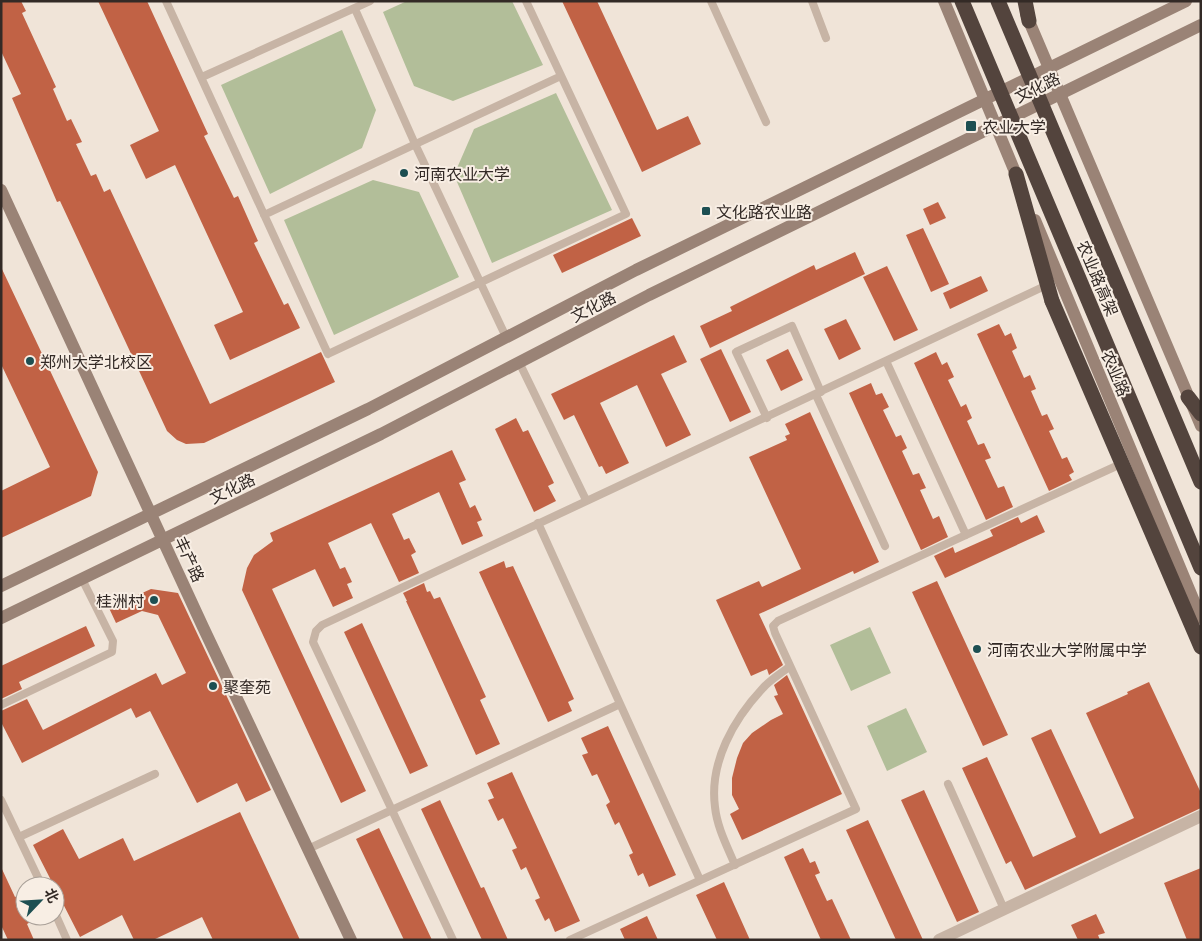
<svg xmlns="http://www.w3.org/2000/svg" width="1202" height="941" font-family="Barlow,'Noto Sans SC',sans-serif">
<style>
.green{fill:#b2be99}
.building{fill:#c16245}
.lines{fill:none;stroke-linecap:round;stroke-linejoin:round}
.lane{stroke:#c7b4a5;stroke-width:8}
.street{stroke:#c7b4a5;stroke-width:12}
.secondary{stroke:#9a8376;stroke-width:12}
.highway{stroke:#53443d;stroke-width:15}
.highway-bridge{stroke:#53443d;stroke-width:15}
.poi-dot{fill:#1d4f52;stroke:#f8eee4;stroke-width:2}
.labels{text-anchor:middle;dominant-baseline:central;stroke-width:4;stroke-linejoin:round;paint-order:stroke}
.street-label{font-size:16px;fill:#332a26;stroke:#f8eee4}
.poi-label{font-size:16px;fill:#332a26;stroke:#f8eee4;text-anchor:start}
</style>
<rect width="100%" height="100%" fill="#f0e4d8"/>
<path class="green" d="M407 1H512L543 65 453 101 414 86 383 12Z
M342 30 376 110 362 148 270 194 221 85Z
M556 93 612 210 492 263 454 175 474 129Z
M373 180 419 192 459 277 334 335 284 220Z
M870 627 891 673 851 691 830 645Z
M906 708 927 752 887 771 867 726Z"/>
<path class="building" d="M1 1H21L26 11 22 13 56 87 53 89 67 121 71 119 82 142 76 144 91 176 96 174 104 192 110 189 210 404 321 352 335 382 204 443 186 444 177 440 167 431 60 201 57 202 12 98 21 94 1 51Z
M98 1H147L208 134 204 136 234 198 238 196 258 241 254 243 284 305 288 303 300 328 230 360 214 325 243 312 175 165 146 179 130 145 159 131Z
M562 1H597L657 130 688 116 701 144 642 172Z
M938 202 946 218 930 225 923 209Z
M632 218 641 236 562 273 553 255Z
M923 228 949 284 931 292 906 235Z
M855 252 865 274 710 348 700 326 732 311 730 307 814 265 816 270Z
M887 266 918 330 894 341 863 277Z
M1 267 98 472 91 496 1 538V491L50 467 1 364Z
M981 276 988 291 950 309 943 293Z
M846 319 861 349 839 360 824 329Z
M999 324 1005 336 1011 333 1017 348 1012 351 1024 378 1030 375 1036 389 1031 391 1042 416 1047 414 1054 429 1049 431 1062 459 1067 457 1074 472 1069 475 1072 480 1049 491 977 334Z
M674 335 687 362 661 374 691 435 666 447 637 385 600 403 629 463 606 474 602 466 599 467 574 415 564 420 551 394Z
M721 349 751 412 730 422 700 359Z
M788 349 803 380 781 391 766 360Z
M936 352 942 365 947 362 954 377 948 380 961 407 966 404 972 418 967 421 978 445 984 443 991 458 985 460 998 488 1004 486 1013 507 986 520 914 363Z
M871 383 876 395 882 393 889 407 883 410 896 437 901 435 907 448 902 451 913 475 919 473 926 488 920 490 933 519 939 516 948 537 921 550 849 393Z
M810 412 879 562 854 574 853 571 759 614 783 665 769 675 767 669 751 676 716 600 759 581 762 587 801 569 749 457 787 440 785 436 790 434 785 424Z
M516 418 523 432 528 430 554 483 548 486 556 501 534 512 495 429Z
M452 450 466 480 459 483 470 508 475 505 482 520 477 522 483 536 462 545 439 492 392 514 404 540 409 538 416 552 411 555 419 573 399 582 371 523 328 543 340 569 345 567 352 582 347 584 353 598 333 607 315 569 272 589 366 791 341 803 242 590 247 568 254 555 273 541 270 533Z
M1037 515 1045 532 945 578 934 556 953 547 955 553 993 536 990 530 1018 517 1021 523Z
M504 561 506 568 513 566 574 699 568 702 572 711 548 722 479 572Z
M937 581 1008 735 983 746 912 592Z
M424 583 427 592 430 591 434 599 440 597 486 697 480 700 500 744 476 755 406 601H407L403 593Z
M151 589 178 593 271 790 246 802 237 783 197 803 150 711 136 718 131 708 22 763 1 722V711L27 699 43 730 156 673 162 685 186 673 158 615 142 611 116 623 109 608Z
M362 623 428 766 410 774 344 632Z
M86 626 95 646 19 682 22 689 1 699V666Z
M787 675 842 794 742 840 730 814 739 809 732 795V778L737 758 743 743 752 733 771 720 783 714 774 696 778 695 774 685Z
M1149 682 1201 793V808L1025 890 1011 861 1006 864 962 768 987 757 1033 857 1076 837 1031 738 1051 729 1100 834 1134 818 1086 713 1128 694 1127 692Z
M608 726 676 875 649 887 643 873 638 876 629 855 633 853 619 822 615 825 606 805 610 802 597 774 592 776 582 755 588 753 581 738Z
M512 772 580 921 555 932 549 918 545 921 535 900 540 898 526 867 521 870 512 850 517 848 503 818 498 821 488 800 494 798 487 783Z
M924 790 979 912 957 922 901 800Z
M440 800 481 888 484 887 508 940H482L421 809Z
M240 812 300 940H213L202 917 153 940H134L122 915 80 937 33 845 63 829 79 859 123 838 134 861Z
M868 820 923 940H896L846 830Z
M379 828 432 940H404L356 839Z
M803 848 810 863 815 861 820 873 815 875 827 901 832 899 851 940H821L784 857Z
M1 867 15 897 20 895 25 906V916H30L32 921 27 924 34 940H8L1 925Z
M1201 868V940H1187L1164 883Z
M724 882 750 940H717L696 895Z
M1096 914 1105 933 1098 935 1100 940H1078L1071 925Z
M647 916 658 940H625L620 929Z"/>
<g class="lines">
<path class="lane" d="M166 1 328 354 626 214 526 1
M711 1 766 122
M812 1 826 38
M355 9 415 144 506 337
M202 77 370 1
M264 215 561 76
M886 361 966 535
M519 362 586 500
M816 395 885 546
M767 418 736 352 792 326 821 392
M538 523 700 880
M1 705 112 652 113 641 82 579
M948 784 1004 909
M1 800 42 886
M19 837 155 774
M308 849 620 704
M735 865C727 846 717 827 715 807 709 762 734 719 763 688 771 679 782 673 790 666
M55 913 67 940
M453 940 313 642 316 631 322 625C564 510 806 399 1047 285
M570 940 856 809 775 633 773 626 778 621 1123 463"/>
<path class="street" d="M939 940 1201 816"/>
<path class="secondary" d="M944 1 1020 184
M1026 14 1201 426
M1 190 203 627 351 940
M1035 220 1201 618
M1 586 368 409 636 270 1186 1
M1 618 381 434 649 295 1201 25"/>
<path class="highway" d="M1025 1 1029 21
M1016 174 1052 301
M1188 397 1201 414"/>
<path class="highway-bridge" d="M962 1 1201 568
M998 1 1201 482
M1052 301 1201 647"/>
</g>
<g class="poi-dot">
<rect x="965" y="120" width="12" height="12" rx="2.5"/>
<circle cx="404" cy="173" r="5"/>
<rect x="701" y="206" width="10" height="10" rx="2.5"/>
<circle cx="30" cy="361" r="5"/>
<circle cx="154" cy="600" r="5"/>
<circle cx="977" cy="649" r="5"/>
<circle cx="213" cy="686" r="5"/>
</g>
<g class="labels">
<g class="street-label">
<text transform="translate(1037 87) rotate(-26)">文化路</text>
<text transform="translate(1098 278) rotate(67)">农业路高架</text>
<text transform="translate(593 306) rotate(-27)">文化路</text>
<text transform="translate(1116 373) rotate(67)">农业路</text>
<text transform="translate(232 488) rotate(-26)">文化路</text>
<text transform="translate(190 559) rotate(65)">丰产路</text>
</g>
<g class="poi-label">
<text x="982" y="126">农业大学</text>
<text x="414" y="173">河南农业大学</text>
<text x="716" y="211">文化路农业路</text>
<text x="40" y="361">郑州大学北校区</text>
<text x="144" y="600" text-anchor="end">桂洲村</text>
<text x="987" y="649">河南农业大学附属中学</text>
<text x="223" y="686">聚奎苑</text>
</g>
</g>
<rect width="1202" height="941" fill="none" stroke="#332a26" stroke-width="5"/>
<g transform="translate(40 901) rotate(65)"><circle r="24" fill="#f8eee4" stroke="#a9a098"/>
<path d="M0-4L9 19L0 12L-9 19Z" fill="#1d4f52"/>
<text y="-8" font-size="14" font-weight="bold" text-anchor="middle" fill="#332a26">北</text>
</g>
</svg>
